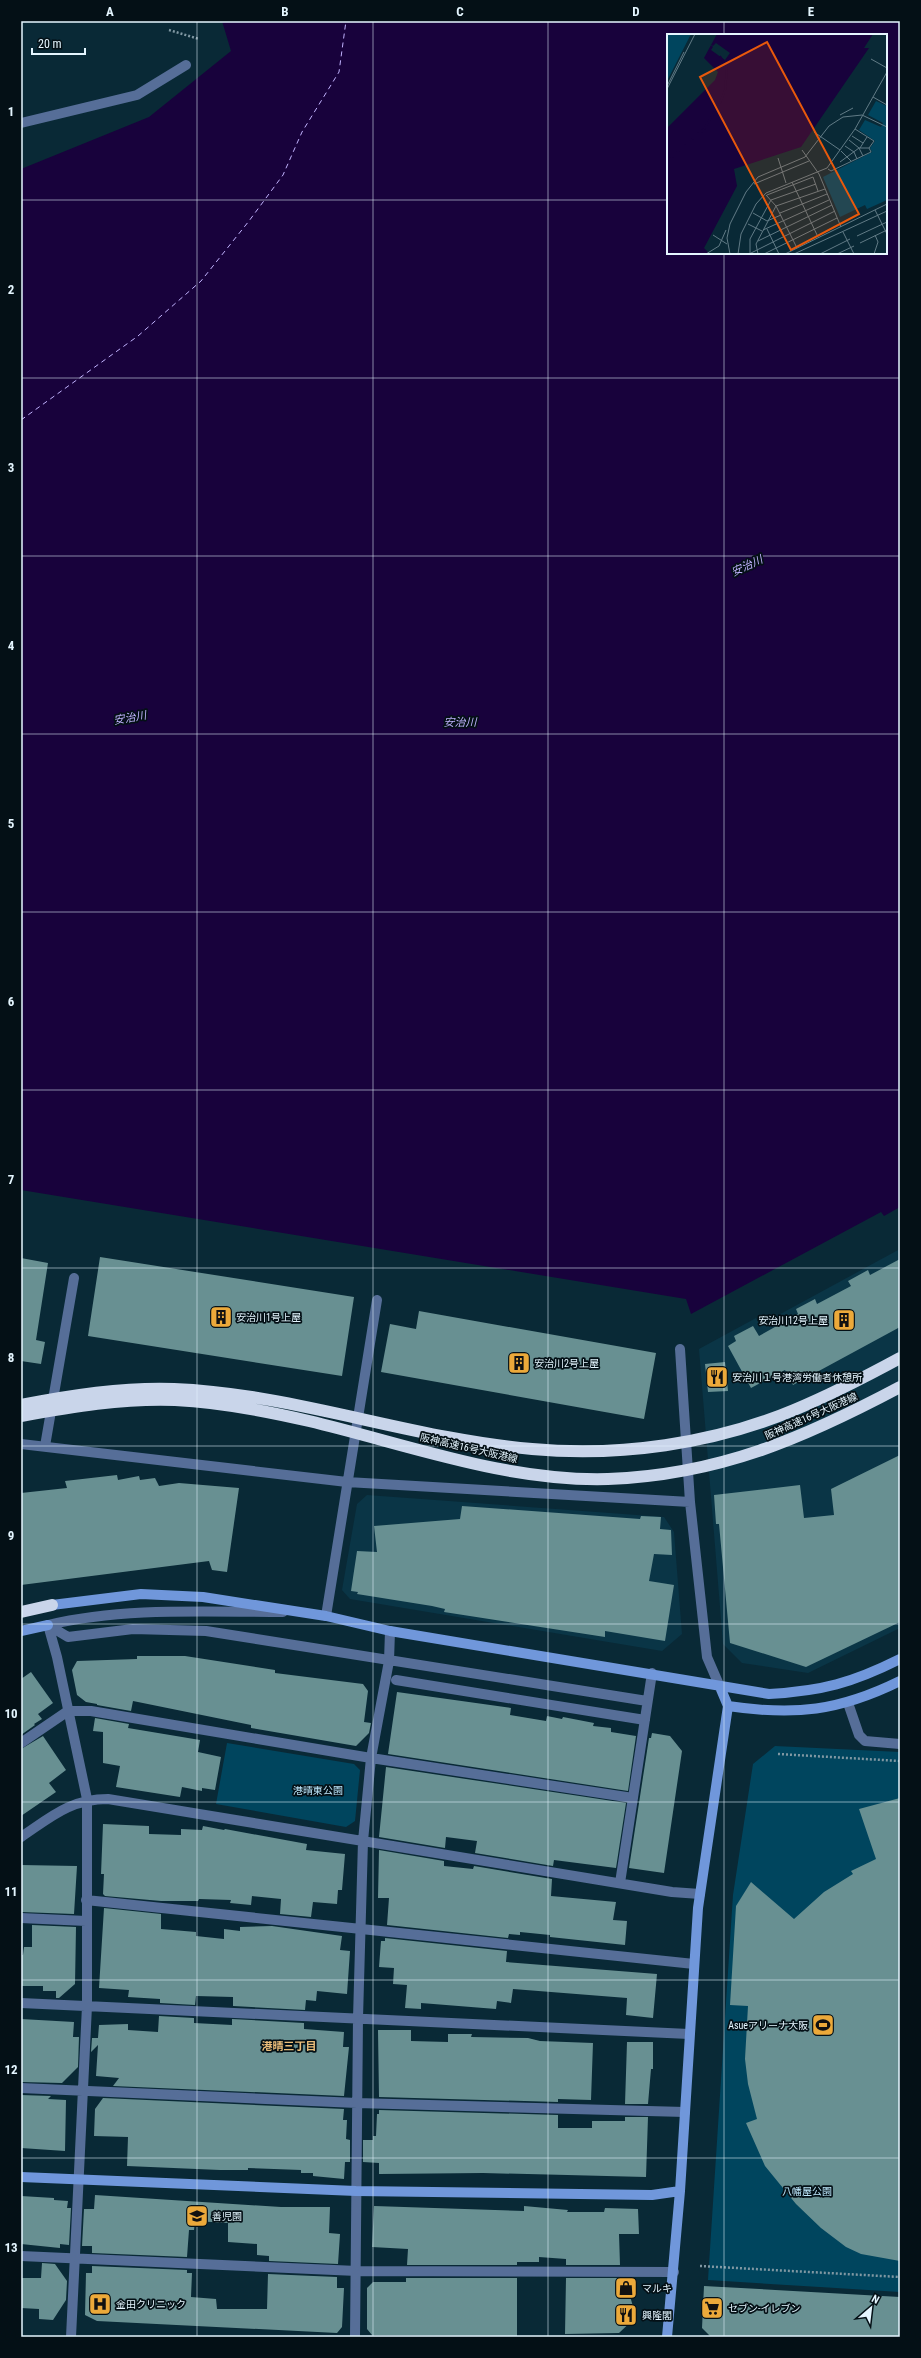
<svg xmlns="http://www.w3.org/2000/svg" width="921" height="2358" font-family="'Roboto Condensed','Noto Sans JP',sans-serif">
<style>
.built{fill:#0a3546}
.green{fill:#00455e}
.water{fill:#18023c;fill-rule:evenodd}
.lines{fill:none;stroke-linecap:round;stroke-linejoin:round}
.ferry{stroke:#c1b3fe;stroke-width:1;stroke-dasharray:5 4;stroke-linecap:butt}
.building{fill:#689092}
.path{stroke:#8098a3;stroke-width:2.5;stroke-dasharray:2 2;stroke-linecap:butt}
.street{stroke:#566e98;stroke-width:10}
.secondary{stroke:#7097db;stroke-width:10}
.highway{stroke:#c9d5ea;stroke-width:12}
.highway-bridge{stroke:#c9d5ea;stroke-width:12}
.grid{fill:none;stroke:#e5f6ff;stroke-width:1;stroke-opacity:0.55}
.labels{text-anchor:middle;dominant-baseline:central;stroke-width:3.5;stroke-linejoin:round;paint-order:stroke}
.poi-label{font-size:10px;fill:#e5f6ff;stroke:#041016;text-anchor:start}
.street-label{font-size:10px;fill:#e5f6ff;stroke:#041016}
.park-label{font-size:10px;fill:#bde7fc;stroke:#041016}
.water-label{font-size:11px;font-style:italic;fill:#c1b3fe;stroke:#041016}
.neighbourhood-label{font-size:11px;font-weight:bold;fill:#ecbe7b;stroke:#041016}
.inset-river{fill:none;stroke:#18023c;stroke-width:2}
.inset-road{fill:none;stroke:#617b86;stroke-width:1}
.view{fill:#e8590c;fill-opacity:0.15;stroke:#e8590c;stroke-width:2}
.inset-edge{fill:none;stroke:#e5f6ff;stroke-width:2}
.neatline{fill:none;stroke:#e5f6ff;stroke-width:1.5}
.grid-label{font-size:13px;text-anchor:middle;font-weight:bold;fill:#e5f6ff}
</style>
<rect width="100%" height="100%" fill="#092936"/>
<path class="built" d="M900 1249V1628L808 1673 742 1663 723 1644 699 1349 756 1318 760 1325Z
M367 1495 664 1517 674 1532 682 1634 662 1651 350 1599 342 1590 357 1504Z"/>
<path class="green" d="M227 1743 354 1764 360 1770 355 1821 346 1827 216 1804Z
M775 1746 900 1752V2292L708 2280 733 1895 753 1764Z"/>
<path class="water" d="M222 21H900V1207L884 1216 881 1212 691 1314 686 1299 21 1190V169L149 117 231 51ZM668 35H886V253H668Z"/>
<g class="lines">
<path class="ferry" d="M21 420 138 336 201 281 249 221 283 175 302 132 339 72 346 21"/>
</g>
<path class="building" d="M100 1257 354 1297 342 1376 88 1336Z
M21 1258 48 1263 36 1340 45 1342 41 1364 21 1361Z
M900 1259V1327L793 1385 785 1370 751 1388 728 1346 736 1341 734 1336 753 1326 759 1336 798 1314 796 1309 815 1299 817 1304 851 1286 848 1281 868 1270 870 1275Z
M419 1311 656 1353 644 1419 381 1372 390 1324 416 1329Z
M725 1362 728 1391 708 1392 705 1364Z
M900 1455V1622L806 1667 730 1643 719 1524H716L714 1495 800 1485 804 1518 834 1515 831 1489Z
M117 1475 118 1480 139 1476 140 1480 155 1478 159 1486 179 1483 239 1488 227 1572 212 1570 209 1561 21 1585V1493L67 1488 65 1481Z
M462 1506 640 1519 641 1516 661 1517 660 1529 671 1530 672 1555 654 1554 649 1581 674 1585 665 1641 605 1631V1637L444 1612 445 1609 432 1606 357 1594 358 1592 351 1591 357 1551 377 1552 374 1526 460 1519Z
M137 1656H185L275 1670V1673L363 1684 368 1691 364 1722 371 1723 369 1733 356 1746 251 1728V1725L133 1701 131 1711 97 1705V1704L86 1702 77 1695 72 1670 77 1661 137 1659Z
M31 1672 53 1703 38 1714 42 1719 34 1724 35 1725 21 1735V1679Z
M397 1692 511 1708 510 1715 546 1721 547 1716 562 1719 563 1717 594 1723 593 1726 611 1728V1732L636 1736 628 1791 388 1754Z
M95 1718 129 1724 128 1728 200 1740 198 1752 221 1757 215 1790 202 1788V1791L182 1787 180 1797 116 1787 120 1766 103 1763V1732L93 1731Z
M652 1733 670 1736 682 1751 664 1873 629 1868 649 1738H651Z
M43 1736 66 1770 49 1783 56 1792 21 1816V1749Z
M386 1767 626 1803 616 1868 554 1860 553 1866 475 1853 477 1841 446 1837 445 1848 379 1837Z
M900 1798V2261L861 2254 846 2247 821 2228 796 2204 765 2166 746 2123 757 2119 748 2084 745 2059 748 2006 730 2005 736 1906 751 1882 794 1919 824 1892 853 1874 851 1871 876 1859 859 1809Z
M103 1824 149 1826V1834L181 1835V1829L202 1830 203 1826 224 1830 225 1829 307 1844 306 1850 345 1854 342 1890H338L337 1904 313 1902 311 1917 280 1914 281 1899 252 1896 251 1905 230 1903 231 1900 199 1899 198 1901H161L105 1896 103 1894 104 1874H101Z
M379 1850 444 1861V1866L473 1869 474 1866 552 1879 551 1896 616 1902 613 1920 627 1921 625 1945 550 1937V1935L520 1932V1935L509 1934 508 1938 387 1925 389 1898H378Z
M21 1865 77 1866 74 1914 21 1912Z
M104 1908 161 1914V1929L196 1932V1936L224 1939V1929L240 1931V1927L272 1926 342 1936 340 1950 350 1951 347 1994 317 1991 316 2001 306 2000 305 2010 233 2006V1997L196 1996 195 2005 160 2003V1999L128 1997 129 1990 99 1988Z
M32 1925 76 1927 75 1984 59 1998H56V1991H43V1986H21L22 1955H23L24 1947H32Z
M385 1938 507 1951 506 1962 657 1974 653 2018 626 2015 627 1998 513 1989 511 2003 497 2001 496 2009 421 2003V2009L405 2008 407 1985 393 1984 394 1968 379 1967 381 1941H385Z
M159 2016 194 2018V2023L232 2025V2019L304 2023V2029L344 2032 343 2047H349L344 2096 113 2086 119 2078 96 2076 98 2045 91 2052 92 2038H98L99 2025 128 2024V2030L158 2032Z
M21 2019 74 2022 73 2037H79L78 2067 62 2083 21 2082Z
M378 2030H411V2041L448 2042V2034H472L471 2037 528 2038 540 2041 593 2043 591 2100 558 2099V2102L379 2097Z
M627 2042H653V2069H651L648 2104H625Z
M21 2095 51 2096 48 2099 66 2100 65 2151 21 2148Z
M103 2098 344 2109 343 2120H347L346 2139 350 2140V2162H345L344 2179 313 2176V2173H301V2170L248 2168V2170H220L127 2166 128 2137 94 2136 95 2109Z
M379 2110 558 2115V2128H592V2121H625V2117H648L646 2177 483 2173 379 2174V2163L363 2162V2140H373V2136H376L377 2114H379Z
M95 2195 281 2207H330L329 2233 340 2234 338 2264 269 2261V2256L257 2255V2244L228 2242V2223L195 2221 194 2230H189L187 2257 92 2253V2246H82L84 2209H94Z
M21 2196 54 2198V2200L68 2201 67 2208H71L69 2245 60 2244V2248L21 2244Z
M374 2206 524 2211V2206L568 2210 567 2212H604L605 2208 638 2209 639 2234H619L620 2265H566V2259L539 2257V2262H517V2265H407L408 2249 372 2247Z
M42 2263 55 2264 67 2281 66 2300 53 2320 39 2319V2309L21 2308V2278H41Z
M92 2266 187 2270V2273H192L191 2297 216 2299 217 2309H267L268 2274 337 2277V2288H344L342 2327 337 2333 97 2321 85 2315 86 2273H92Z
M406 2278H517V2336L372 2335 367 2329V2288L373 2282H406Z
M566 2278H621V2282H626L636 2317 619 2333 565 2334Z
M704 2286 900 2297V2337L710 2336 702 2328Z"/>
<g class="lines">
<path class="path" d="M169 30 199 39
M778 1754 900 1761
M700 2266 900 2277"/>
<path class="street" d="M21 123 137 95 186 65
M680 1349 690 1502 707 1657 720 1687
M21 1444 347 1482 690 1502
M45 1446 74 1278
M326 1616 377 1300
M48 1625 57 1657 87 1799V2006L71 2337
M48 1625 68 1637 133 1629 206 1631 647 1701
M48 1625C124 1607 205 1612 283 1612
M396 1680 645 1720
M848 1703 859 1735 865 1741 900 1744
M21 1743 68 1711H91L371 1758 633 1798
M21 1837C51 1817 70 1799 108 1799L672 1892 700 1894
M620 1883 652 1673
M86 1900 694 1964
M21 1918 86 1921
M21 2003 689 2034
M21 2088 357 2103 685 2112
M21 2256 357 2271 674 2272
M355 2337 358 2018 363 1841 371 1758 389 1661 390 1631"/>
<path class="secondary" d="M52 1605 141 1594 203 1597 326 1616 390 1631 769 1694C822 1691 852 1683 900 1659
M21 1631 48 1625
M728 1706C795 1716 839 1711 900 1681
M21 2177 356 2191 652 2195 680 2191
M667 2337 680 2191 698 1908 728 1706 720 1687"/>
<path class="highway" d="M21 1612 52 1605"/>
<path class="highway-bridge" d="M21 1405C71 1395 123 1387 174 1389 296 1394 411 1439 532 1449 619 1457 713 1444 794 1410 830 1395 865 1377 900 1358
M21 1416C71 1407 123 1398 175 1400 219 1402 266 1411 309 1421 406 1444 507 1482 608 1479 719 1475 804 1438 900 1387"/>
</g>
<path class="grid" d="M197 21V2337M373 21V2337M548 21V2337M724 21V35M21 200H668M886 200H900M724 253V2337M21 378H900M21 556H900M21 734H900M21 912H900M21 1090H900M21 1268H900M21 1446H900M21 1624H900M21 1802H900M21 1980H900M21 2158H900"/>
<defs>
<g id="building-square" transform="scale(1.15)"><rect x="-9" y="-9" width="18" height="18" rx="4" fill="#eca93a" stroke="#041016"/><path d="M-4-6H4V6H1V3H-1V6H-4ZM-2.5-4.3h1.7v1.8h-1.7ZM.8-4.3h1.7v1.8H.8ZM-2.5-1h1.7V.8h-1.7ZM.8-1h1.7V.8H.8Z" fill="#111"/></g>
<g id="restaurant-square" transform="scale(1.15)"><rect x="-9" y="-9" width="18" height="18" rx="4" fill="#eca93a" stroke="#041016"/><path d="M-5-6h1v4h1v-4h1v4h1v-4h1v5L-1.5 .5V6h-2V.5L-5-1ZM5-6V6H3V1.5H1.5Q1.5-4 5-6Z" fill="#111"/></g>
<g id="stadium-square" transform="scale(1.15)"><rect x="-9" y="-9" width="18" height="18" rx="4" fill="#eca93a" stroke="#041016"/><path d="M0-5a6.5 5 0 1 0 0 10a6.5 5 0 1 0 0-10ZM-3.5-1.8h7v3.6h-7Z" fill="#111"/></g>
<g id="school-square" transform="scale(1.15)"><rect x="-9" y="-9" width="18" height="18" rx="4" fill="#eca93a" stroke="#041016"/><path d="M0-5L7-2L0 1L-7-2ZM-4 1L0 2.5L4 1V4Q0 6-4 4Z" fill="#111"/></g>
<g id="shop-square" transform="scale(1.15)"><rect x="-9" y="-9" width="18" height="18" rx="4" fill="#eca93a" stroke="#041016"/><path d="M-5-2.5h2.3a2.7 3.5 0 0 1 5.4 0H5L5.5 6h-11ZM-1.5-2.5h3a1.5 2.3 0 0 0-3 0Z" fill="#111"/></g>
<g id="hospital-square" transform="scale(1.15)"><rect x="-9" y="-9" width="18" height="18" rx="4" fill="#eca93a" stroke="#041016"/><path d="M-5-5h3v3.5h4V-5h3V5h-3V1.5h-4V5h-3Z" fill="#111"/></g>
<g id="supermarket-square" transform="scale(1.15)"><rect x="-9" y="-9" width="18" height="18" rx="4" fill="#eca93a" stroke="#041016"/><path d="M-6-5.5h2.5l.6 2H6L4.5 2H-2.5L-4.4-4H-6ZM-1.5 3.2a1.3 1.3 0 1 0 .1 0ZM3 3.2a1.3 1.3 0 1 0 .1 0Z" fill="#111"/></g>
</defs>
<g fill-rule="evenodd">
<use href="#building-square" x="221" y="1317"/>
<use href="#building-square" x="844" y="1320"/>
<use href="#building-square" x="519" y="1363"/>
<use href="#restaurant-square" x="717" y="1377"/>
<use href="#stadium-square" x="823" y="2025"/>
<use href="#school-square" x="197" y="2216"/>
<use href="#shop-square" x="626" y="2288"/>
<use href="#hospital-square" x="100" y="2304"/>
<use href="#supermarket-square" x="712" y="2308"/>
<use href="#restaurant-square" x="626" y="2315"/>
</g>
<g class="labels">
<g class="poi-label">
<text x="236" y="1317">安治川1号上屋</text>
<text x="828" y="1320" text-anchor="end">安治川12号上屋</text>
<text x="534" y="1363">安治川2号上屋</text>
<text x="732" y="1377">安治川１号港湾労働者休憩所</text>
<text x="808" y="2025" text-anchor="end">Asueアリーナ大阪</text>
<text x="212" y="2216">善児園</text>
<text x="642" y="2288">マルキ</text>
<text x="116" y="2304">金田クリニック</text>
<text x="728" y="2308">セブン-イレブン</text>
<text x="642" y="2315">興隆閣</text>
</g>
<g class="street-label">
<text transform="translate(811 1416) rotate(-24)">阪神高速16号大阪港線</text>
<text transform="translate(469 1448) rotate(13)">阪神高速16号大阪港線</text>
</g>
<g class="park-label">
<text x="318" y="1790">港晴東公園</text>
<text x="807" y="2191">八幡屋公園</text>
</g>
<g class="water-label">
<text transform="translate(747 566) rotate(-25)">安治川</text>
<text transform="translate(130 718) rotate(-10)">安治川</text>
<text x="460" y="722">安治川</text>
</g>
<g class="neighbourhood-label">
<text x="289" y="2046">港晴三丁目</text>
</g>
</g>
<g transform="translate(667 34)">
<rect width="220" height="220" fill="#092936"/>
<path d="M0 0H24L0 47ZM209 67 220 72V166L200 175 198 171 173 183 156 143 205 118 203 114 208 107 192 96 198 86 214 93 216 89 201 81Z" fill="#00455e"/>
<path d="M50 0H206L197 14H202L134 113 67 135 70 152 37 214 43 220H0V94L48 46 51 38 37 24Z" fill="#18023c"/>
<path d="M49 9 63 19 58 26 44 16 46 13 43 10 46 12Z" fill="#092936"/>
<path class="inset-river" d="M0 127 37 95 53 69 58 56 60 35 53 22"/>
<path class="inset-road" d="M204 25 220 34M0 52 17 18M0 55 28 0M206 63 220 71M173 81 186 74M147 98 173 116M185 102 196 109M182 106 192 114 196 122M178 112 187 118 190 125M193 114 200 103M135 116 152 140 174 193M174 117 184 127M111 124 119 149M173 128 192 114H202M161 135 164 137 204 118 202 114 207 107 188 95M146 143 151 157M125 148 151 203M87 150 142 127M99 159 160 134 188 95 220 38M99 161 109 172 130 214M100 161 146 143M208 176 220 200M86 179 100 187 114 181M113 179 160 160M81 190 95 197M100 195 112 220M96 196 162 166M176 198 187 220M46 201 60 210M190 202 220 188M91 207 165 171M193 209 220 196M83 219V205L104 166 149 150M39 220 52 212 59 196M63 220 60 204 63 190 79 158 91 143 138 123 162 92 176 83 195 81 220 93M71 220 74 200 89 170 99 159M82 220 168 177M91 220 89 210 109 172 158 155M97 220 170 184M118 220 220 170M127 220 220 177M153 220 183 205M170 220 187 212M207 220 211 208 208 201"/>
<path class="view" d="M100 8 192 180 124 216 33 43Z"/>
<rect width="220" height="220" class="inset-edge"/>
</g>
<rect width="921" height="2358" fill="none" stroke="#041016" stroke-width="44"/>
<g transform="translate(871 2308) rotate(28)" stroke="#041016" stroke-width="3" paint-order="stroke">
<path d="M0-3L7 15L0 10L-7 15Z" fill="#e5f6ff"/>
<text y="-6" font-size="11" font-weight="bold" text-anchor="middle" fill="#e5f6ff">N</text>
</g>
<path d="M32 48v6h53v-6" fill="none" stroke="#e5f6ff" stroke-width="2"/>
<text x="38" y="48" font-size="12" fill="#e5f6ff" stroke="#041016" stroke-width="3" paint-order="stroke">20 m</text>
<rect x="22" y="22" width="877" height="2314" class="neatline"/>
<g class="grid-label">
<text x="110" y="16">A</text>
<text x="285" y="16">B</text>
<text x="460" y="16">C</text>
<text x="636" y="16">D</text>
<text x="811" y="16">E</text>
<text x="11" y="116">1</text>
<text x="11" y="294">2</text>
<text x="11" y="472">3</text>
<text x="11" y="650">4</text>
<text x="11" y="828">5</text>
<text x="11" y="1006">6</text>
<text x="11" y="1184">7</text>
<text x="11" y="1362">8</text>
<text x="11" y="1540">9</text>
<text x="11" y="1718">10</text>
<text x="11" y="1896">11</text>
<text x="11" y="2074">12</text>
<text x="11" y="2252">13</text>
</g>
</svg>
